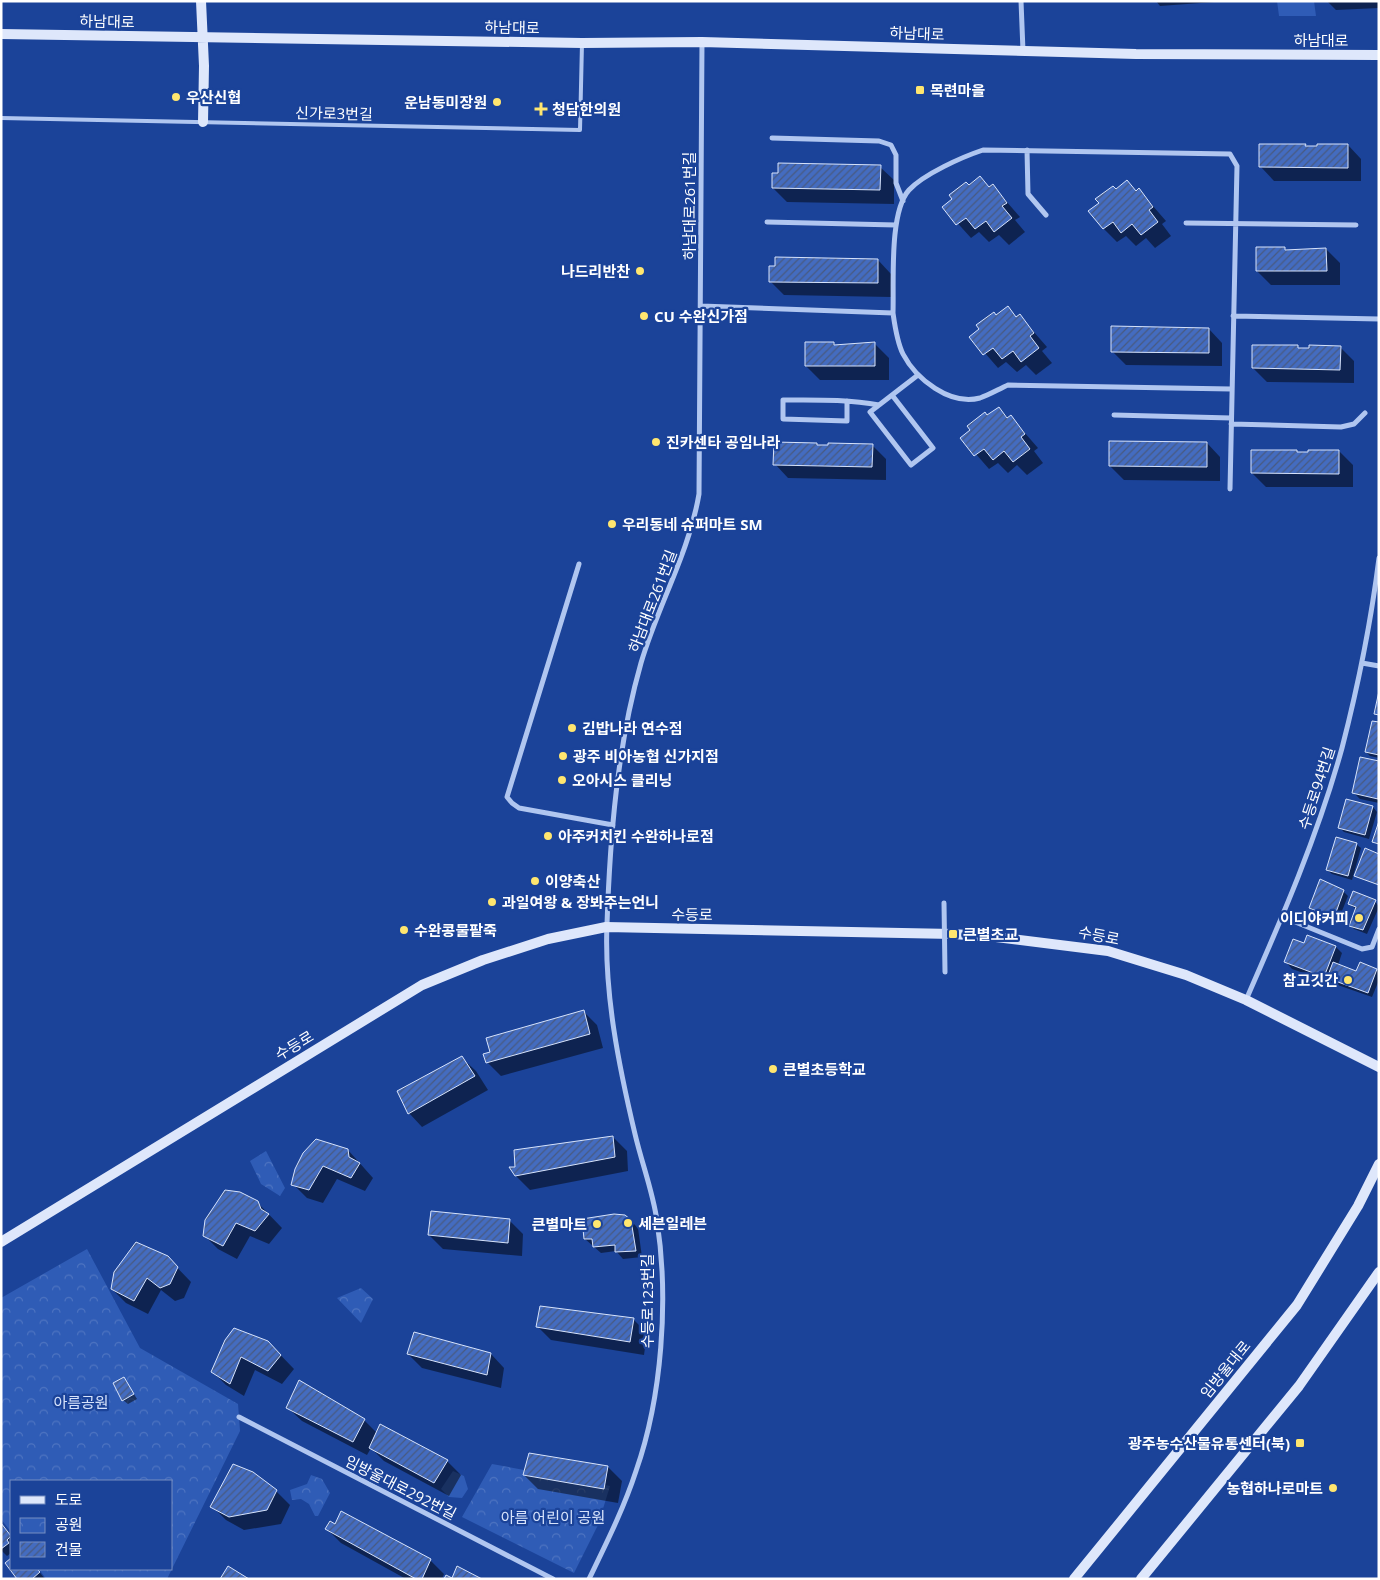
<svg xmlns="http://www.w3.org/2000/svg" width="1380" height="1580" font-family="'Open Sans','Noto Sans KR',sans-serif">
<style>
.grass{fill:#2f5cb6}
.park{fill:url(#park-crowns)}
.shadow{fill:#0007}
.building{fill:url(#building-hatch);stroke:#d7e3fb}
.lines{fill:none;stroke-linecap:round;stroke-linejoin:round}
.lane{stroke:#b0c6f0;stroke-width:4}
.street{stroke:#b0c6f0;stroke-width:5}
.secondary{stroke:#dee7fb;stroke-width:10}
.street-bridge{stroke:#b0c6f0;stroke-width:5}
.poi-dot{fill:#ffe66f;stroke:#1b4399;stroke-width:2}
.labels{text-anchor:middle;dominant-baseline:central;stroke-width:4.5;stroke-linejoin:round;paint-order:stroke}
.street-label{font-size:15px;fill:#fff;stroke:#1b4399}
.poi-label{font-size:15px;font-weight:bold;fill:#fff;stroke:#1b4399;text-anchor:start}
.park-label{font-size:15px;fill:#d7e3fb;stroke:#1b4399}
</style>
<defs>
<pattern id="park-crowns" width="20" height="18" patternUnits="userSpaceOnUse" patternTransform="scale(1.25)"><rect width="20" height="18" fill="#2f5cb6"/><path d="M2 6a3 3 0 1 1 6 0M12 15a3 3 0 1 1 6 0" fill="none" stroke="#4e74c1"/></pattern>
<pattern id="building-hatch" width="6" height="6" patternUnits="userSpaceOnUse" patternTransform="scale(1.25)"><rect width="6" height="6" fill="#446cc0"/><path d="M-1 1l2-2M0 6l6-6M5 7l2-2" fill="none" stroke="#485a80"/></pattern>
</defs>
<rect width="100%" height="100%" fill="#1b4399"/>
<path class="grass" d="M1277 1H1314L1316 16H1279Z
M453 1471 464 1476 468 1489 462 1498 449 1497 441 1489Z"/>
<path class="park" d="M266 1151 285 1188 280 1196 261 1184 250 1161Z
M87 1249 140 1348 238 1404 240 1431 167 1579H46L39 1569H171V1481H11V1532L1 1519V1298Z
M361 1288 373 1299 361 1323 337 1298Z
M492 1464 610 1486 598 1525 574 1573 462 1517Z
M311 1475 322 1479 330 1493 318 1516H315L309 1504 301 1499 292 1500 290 1490 307 1484Z"/>
<path class="shadow" d="M1156 1H1228L1160 6Z
M1327 1H1379V8L1336 10Z
M1305 145 1307 147 1348 145 1361 159V181H1274L1261 167Z
M880 167 894 180V204L787 202 773 188Z
M980 178 990 188 993 186 1020 217 1015 220 1025 232 1009 245 999 235 989 242 979 232 971 238 943 207Z
M1127 182 1137 192 1139 190 1166 221 1162 224 1171 236 1155 248 1146 238 1136 246 1126 236 1117 242 1104 229 1116 190Z
M1285 249 1287 251 1326 249 1340 263V285H1271L1257 271Z
M878 260 891 274V297L784 295 770 281Z
M1007 308 1017 318 1020 316 1047 347 1042 351 1052 363 1036 375 1026 365 1017 372 1006 362 998 368 971 337Z
M1209 329 1222 343V366L1126 365 1112 351Z
M833 343 836 346 875 344 889 358V380H820L806 366Z
M1298 347 1300 349 1340 347 1354 361V383L1267 382 1253 368Z
M999 409 1009 419 1011 417 1038 448 1034 451 1043 463 1027 475 1017 465 1008 473 998 463 989 469 962 438Z
M1207 443 1220 457V481L1124 480 1110 466Z
M817 444 819 446 872 445 886 459V480L788 478 775 464Z
M1339 451 1353 465V487H1266L1252 473 1298 454Z
M1379 723V758L1370 756 1366 752Z
M1379 762V803L1360 799 1353 792Z
M1373 807 1377 812 1369 839 1344 832 1339 827Z
M1356 844 1361 848 1352 880 1332 874 1327 870Z
M1343 891 1348 896 1338 921 1314 912 1310 908Z
M1375 901 1379 907 1367 934 1354 929 1350 925 1356 909 1349 904Z
M1336 947 1342 953 1338 965 1357 972 1377 970 1379 972V980L1372 997 1292 969 1286 962Z
M583 1011 597 1025 603 1048 501 1076 487 1062Z
M462 1058 476 1071 488 1090 422 1127 409 1113Z
M613 1137 627 1151 628 1171 530 1190 516 1176Z
M348 1150 373 1178 365 1191 337 1179 323 1203 307 1198 293 1184Z
M257 1202 282 1228 269 1244 250 1236 237 1259 218 1249 204 1235Z
M509 1220 523 1234 522 1256 443 1249 429 1235Z
M631 1221 638 1228 642 1257 623 1259 616 1251 601 1253 585 1239Z
M167 1257 191 1282 184 1298 175 1301 161 1290 148 1314 126 1303 112 1289Z
M633 1319 647 1333 644 1355 551 1340 537 1326Z
M268 1342 294 1369 282 1384 255 1370 244 1396 226 1385 213 1372Z
M408 1354H491L504 1368 501 1388 422 1368Z
M124 1378 137 1399 128 1404 123 1400Z
M288 1408 364 1420 377 1433 447 1461 461 1475 449 1496 384 1461 371 1448 367 1455 302 1421Z
M530 1455 608 1467 622 1481 618 1503 538 1489 524 1475Z
M276 1491 290 1505 281 1524 244 1530 226 1520 212 1506Z
M1 1523 11 1535V1553L7 1556 1 1550Z
M335 1526 430 1560 444 1574 442 1579H406L341 1543 327 1529Z
M11 1560V1569H37L45 1579H18L6 1563Z"/>
<path class="building" d="M1259 144H1306L1305 146H1317V144H1348V168L1259 167Z
M778 163 881 165 880 190 772 188V173H778Z
M980 176 989 187 993 184 1007 203 1002 206 1012 218 994 232 986 221 975 229 966 218 956 225 942 207 952 199 949 195 966 182 969 185Z
M1127 180 1136 191 1139 188 1153 207 1149 210 1158 222 1141 235 1132 224 1121 233 1113 222 1103 229 1088 211 1099 203 1095 199 1113 186 1116 189Z
M1256 247H1285V250L1326 248 1327 271H1256Z
M775 257 878 259V283L769 282V266H775Z
M1008 306 1016 317 1020 314 1034 333 1030 336 1039 348 1021 362 1013 351 1002 359 993 348 983 355 969 337 979 329 976 325 994 312 996 315Z
M1111 326 1209 328V353L1111 352Z
M805 342H834V345L875 342V366H805Z
M1252 345H1298V348H1309V345L1341 346 1340 370 1252 368Z
M999 407 1007 418 1011 415 1025 434 1021 437 1030 449 1013 462 1004 451 993 460 984 449 974 456 960 438 970 430 967 426 985 412 987 415Z
M1109 441 1207 442V467L1109 466Z
M774 442 817 443V445H828V443L873 444 872 467 773 465Z
M1251 450H1297V452H1308V450H1339V474L1251 473Z
M1379 691V715L1374 714Z
M1372 721 1379 722V755L1365 752Z
M1360 757 1379 761 1378 799 1352 793Z
M1346 799 1373 806 1365 835 1338 828Z
M1379 821V844L1372 842Z
M1336 837 1357 843 1348 876 1326 870Z
M1365 848 1379 854V885L1354 876Z
M1320 879 1344 890 1334 918 1309 908Z
M1353 891 1376 900 1363 930 1349 926 1356 907 1348 904Z
M1307 935 1336 946 1324 977 1284 962 1293 939 1304 943Z
M1333 962 1356 971 1360 962 1377 969 1368 993 1327 978Z
M584 1010 590 1034 486 1063 483 1054 490 1052 486 1038Z
M462 1056 475 1076 408 1114 397 1091Z
M613 1136 615 1157 515 1176 509 1167H515L514 1150Z
M316 1139 348 1149 349 1157 360 1163 351 1178 323 1166 309 1190 291 1185 295 1169 303 1153Z
M225 1190 240 1192 258 1201 261 1209 269 1214 255 1231 236 1223 223 1246 203 1236 205 1220Z
M431 1211 510 1219 508 1243 428 1235Z
M614 1214 625 1215 631 1220 636 1251 615 1252V1245L593 1247 592 1239H584L582 1219Z
M136 1242 168 1256 178 1267 170 1284 160 1288 147 1278 134 1301 111 1289 114 1272Z
M540 1306 634 1318 630 1342 536 1327Z
M234 1328 268 1341 281 1355 268 1371 241 1357 230 1384 211 1372 225 1340Z
M414 1332 491 1353 487 1375 407 1354Z
M124 1377 134 1394 122 1401 113 1383Z
M299 1380 365 1419 353 1442 286 1408Z
M380 1424 448 1460 434 1483 369 1448Z
M529 1453 608 1466 604 1489 523 1475Z
M233 1464 253 1472 277 1490 267 1510 229 1517 210 1507Z
M341 1511 431 1559 422 1579H416L325 1529 330 1521 335 1524Z
M1 1523 11 1536 7 1540 9 1543 1 1549Z
M11 1558V1569H37L40 1572 32 1579H17L5 1563Z
M228 1566 249 1579H220Z
M457 1566 482 1579H444L446 1575 452 1578Z"/>
<g class="lines">
<path class="lane" d="M1 118 580 130 582 43"/>
<path class="street" d="M1021 1 1023 51
M772 138 879 141 891 145 896 155V183L903 201
M1027 150 1028 194 1046 215
M767 222 896 225
M1186 223 1356 225
M701 306 893 313C895 327 897 342 903 354 916 379 950 406 980 398 989 395 999 389 1008 385L1231 389
M893 313C894 282 889 212 909 190 924 174 962 157 983 150L1230 154 1237 166 1230 489
M1233 316 1379 319
M892 395 933 448 911 465 870 412 918 375
M847 401V421L783 419V400C815 400 848 399 879 405
M1114 415 1231 418
M1231 424 1341 427 1354 424 1365 413
M579 564 507 797 512 803 519 808 613 825
M1362 663 1379 666
M1283 917 1362 949 1372 947 1379 929
M1246 1000C1282 918 1318 835 1342 748 1358 686 1371 622 1379 558
M239 1417 553 1579
M589 1579C606 1544 624 1508 636 1471 662 1397 669 1299 657 1221 653 1192 642 1164 635 1134 619 1067 604 993 607 924 610 837 617 747 641 663 658 605 689 553 699 494L702 42"/>
<path class="secondary" d="M201 1 204 66 203 122
M1 34 582 43 702 42 1136 54 1379 55
M1 1242 422 985 483 960 548 939 606 927 953 934 996 937 1108 951 1186 975 1246 1000 1379 1067
M1074 1579 1297 1305 1358 1206 1379 1164
M1141 1579 1299 1386 1379 1272"/>
<path class="street-bridge" d="M944 903 945 972"/>
</g>
<g class="poi-dot">
<rect x="915" y="85" width="10" height="10" rx="2.5"/>
<circle cx="176" cy="97" r="5"/>
<circle cx="497" cy="102" r="5"/>
<path d="M538.5 101.5h5v5h5v5h-5v5h-5v-5h-5v-5h5z"/>
<circle cx="640" cy="271" r="5"/>
<circle cx="644" cy="316" r="5"/>
<circle cx="656" cy="442" r="5"/>
<circle cx="612" cy="524" r="5"/>
<circle cx="572" cy="728" r="5"/>
<circle cx="563" cy="756" r="5"/>
<circle cx="562" cy="780" r="5"/>
<circle cx="548" cy="836" r="5"/>
<circle cx="535" cy="881" r="5"/>
<circle cx="492" cy="902" r="5"/>
<circle cx="1359" cy="918" r="5"/>
<circle cx="404" cy="930" r="5"/>
<rect x="948" y="929" width="10" height="10" rx="2.5"/>
<circle cx="1348" cy="980" r="5"/>
<circle cx="773" cy="1069" r="5"/>
<circle cx="628" cy="1223" r="5"/>
<circle cx="597" cy="1224" r="5"/>
<rect x="1295" y="1438" width="10" height="10" rx="2.5"/>
<circle cx="1333" cy="1488" r="5"/>
</g>
<g class="labels">
<g class="street-label">
<text transform="translate(107 21) rotate(1)">하남대로</text>
<text transform="translate(512 27) rotate(1)">하남대로</text>
<text transform="translate(917 33) rotate(2)">하남대로</text>
<text x="1321" y="40">하남대로</text>
<text transform="translate(334 113) rotate(1)">신가로3번길</text>
<text transform="translate(689 206) rotate(-90)">하남대로261번길</text>
<text transform="translate(652 601) rotate(-69)">하남대로261번길</text>
<text transform="translate(1316 788) rotate(-72)">수등로94번길</text>
<text transform="translate(692 914) rotate(1)">수등로</text>
<text transform="translate(1099 935) rotate(11)">수등로</text>
<text transform="translate(294 1045) rotate(-31)">수등로</text>
<text transform="translate(647 1301) rotate(-90)">수등로123번길</text>
<text transform="translate(1225 1369) rotate(-51)">임방울대로</text>
<text transform="translate(401 1487) rotate(27)">임방울대로292번길</text>
</g>
<g class="poi-label">
<text x="930" y="90">목련마을</text>
<text x="186" y="97">우산신협</text>
<text x="487" y="102" text-anchor="end">운남동미장원</text>
<text x="552" y="109">청담한의원</text>
<text x="630" y="271" text-anchor="end">나드리반찬</text>
<text x="654" y="316">CU 수완신가점</text>
<text x="666" y="442">진카센타 공임나라</text>
<text x="622" y="524">우리동네 슈퍼마트 SM</text>
<text x="582" y="728">김밥나라 연수점</text>
<text x="573" y="756">광주 비아농협 신가지점</text>
<text x="572" y="780">오아시스 클리닝</text>
<text x="558" y="836">아주커치킨 수완하나로점</text>
<text x="545" y="881">이양축산</text>
<text x="502" y="902">과일여왕 &amp; 장봐주는언니</text>
<text x="1349" y="918" text-anchor="end">이디야커피</text>
<text x="414" y="930">수완콩물팥죽</text>
<text x="963" y="934">큰별초교</text>
<text x="1338" y="980" text-anchor="end">참고깃간</text>
<text x="783" y="1069">큰별초등학교</text>
<text x="638" y="1223">세븐일레븐</text>
<text x="587" y="1224" text-anchor="end">큰별마트</text>
<text x="1290" y="1443" text-anchor="end">광주농수산물유통센터(북)</text>
<text x="1323" y="1488" text-anchor="end">농협하나로마트</text>
</g>
<g class="park-label">
<text x="81" y="1402">아름공원</text>
<text x="553" y="1517">아름 어린이 공원</text>
</g>
</g>
<rect width="1380" height="1580" fill="none" stroke="#ffffff" stroke-width="5"/>
<rect x="10" y="1480" width="162" height="90" fill="#1b4399" stroke="#768ec2"/>
<rect x="20" y="1496" width="25" height="8" fill="#dee7fb" stroke="#768ec2"/>
<text x="55" y="1505" font-size="15" fill="#ffffff">도로</text>
<rect x="20" y="1518" width="25" height="15" fill="url(#park-crowns)" stroke="#768ec2"/>
<text x="55" y="1530" font-size="15" fill="#ffffff">공원</text>
<rect x="20" y="1542" width="25" height="15" fill="url(#building-hatch)" stroke="#768ec2"/>
<text x="55" y="1555" font-size="15" fill="#ffffff">건물</text>
</svg>
